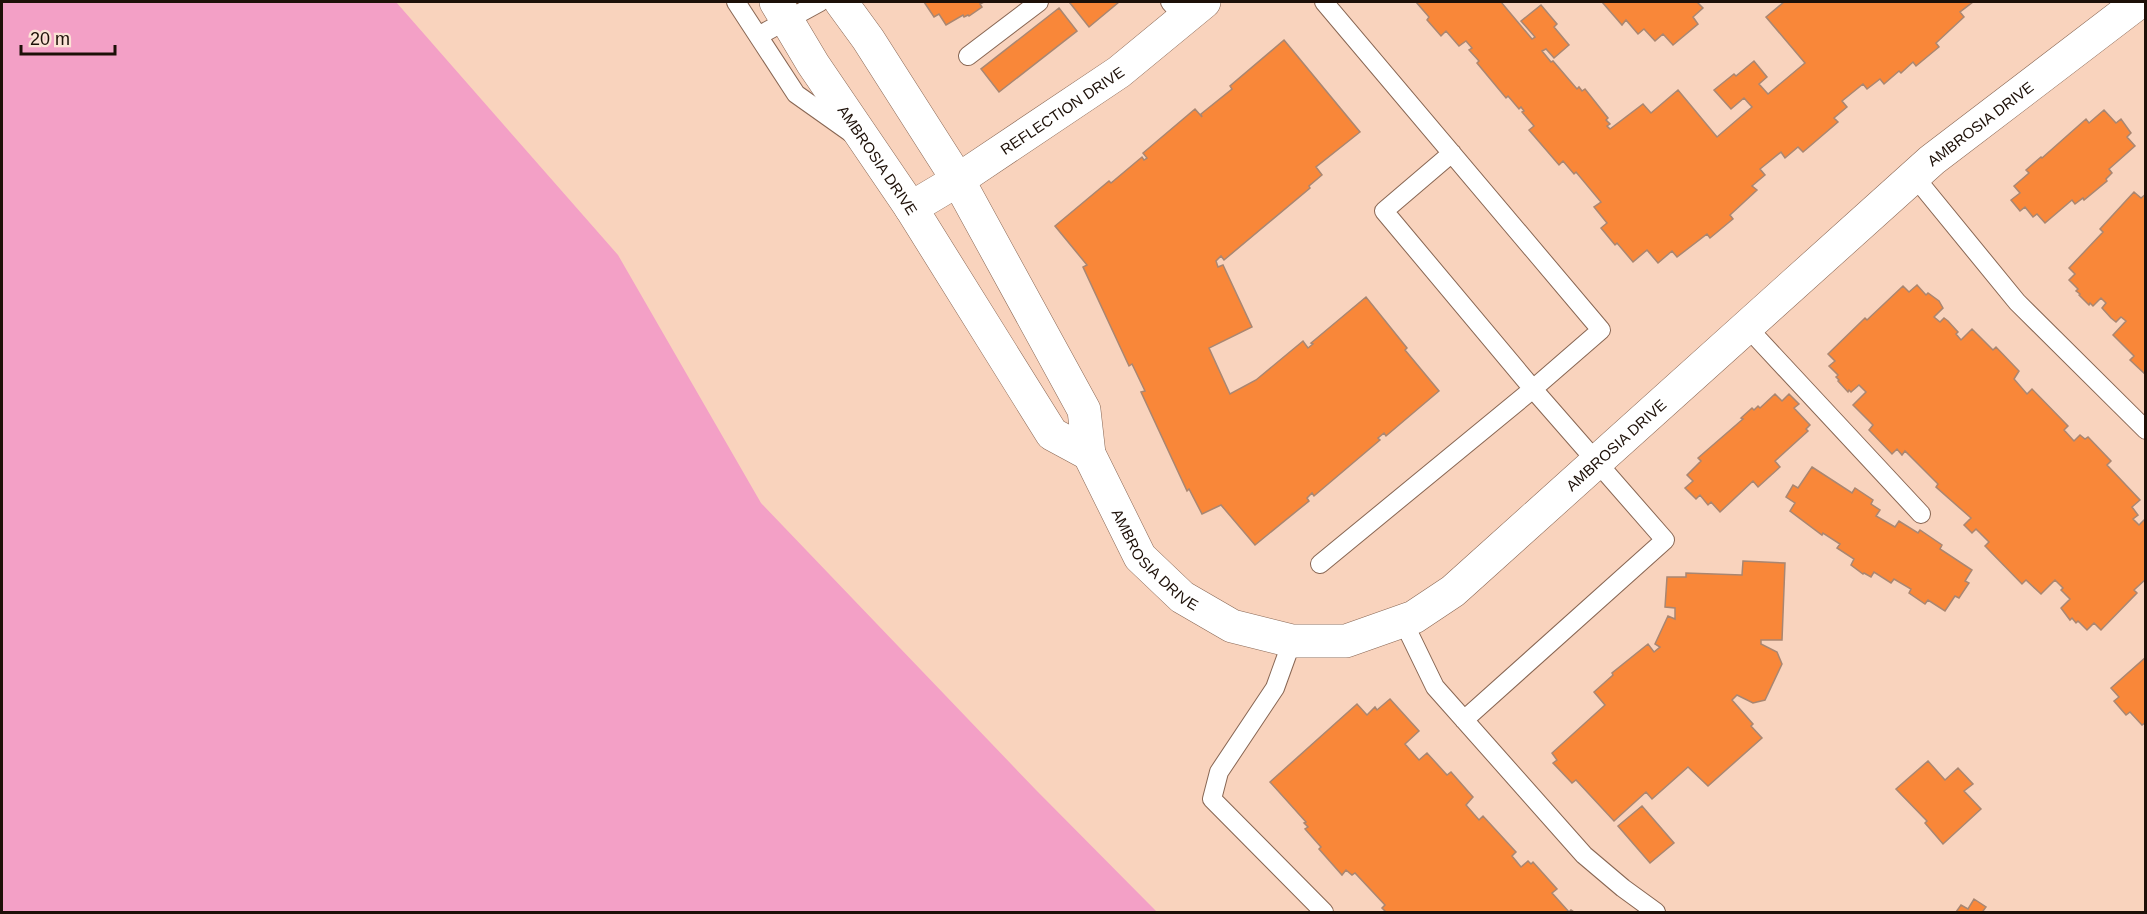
<svg xmlns="http://www.w3.org/2000/svg" width="2147" height="914" font-family="Arial,sans-serif">
<style>
.green{fill:#f3a0c6}
.building{fill:#f98739;stroke:#a98671;stroke-width:1.5}
.lines{fill:none;stroke-linecap:round;stroke-linejoin:round}
.service-casing{stroke:#886653;stroke-width:20}
.minor-casing{stroke:#886653;stroke-width:34}
.service{stroke:#fff;stroke-width:18}
.minor{stroke:#fff;stroke-width:33}
.labels{text-anchor:middle;dominant-baseline:central;stroke-width:4.5;stroke-linejoin:round;paint-order:stroke}
.street-label{font-size:15px;fill:#1d1008;stroke:#fbe3d6}
</style>
<rect width="100%" height="100%" fill="#f9d3bd"/>
<path class="green" d="M2 2H396L618 255 761 503 1036 790 1157 912H2Z"/>
<path class="building" d="M924 2H984L980 4 982 7 969 16 968 15 964 17 963 15 946 25 939 14 934 17Z
M1071 2H1119L1089 27 1070 3Z
M1416 2H1501L1532 39 1535 37 1521 21 1541 5 1557 24 1554 27 1569 45 1554 58 1546 49 1542 51 1551 62 1553 61 1577 89 1579 87 1582 91 1585 89 1608 118 1606 120 1610 124 1607 126 1610 129 1643 104 1651 113 1678 90 1717 137 1752 107 1744 98 1731 109 1714 90 1734 74 1736 76 1754 61 1767 77 1759 84 1768 94 1805 63 1766 17 1784 2H1973L1960 12 1964 17 1936 43 1939 47 1916 66 1913 62 1901 73 1899 71 1884 84 1880 79 1867 89 1863 84 1842 101 1847 107 1834 118 1838 122 1803 152 1798 147 1785 158 1781 152 1760 169 1765 175 1752 186 1757 190 1730 215 1733 219 1710 238 1707 234 1677 257 1672 251 1658 263 1647 250 1633 262 1617 243 1615 245 1601 228 1607 223 1594 207 1601 202 1576 172 1574 174 1563 161 1559 165 1529 130 1534 126 1522 112 1524 111 1521 107 1519 109 1508 96 1506 98 1477 63 1479 61 1469 50 1472 48 1466 41 1459 46 1446 31 1441 36 1427 20 1429 17Z
M1602 2H1697L1703 8 1693 17 1698 24 1673 45 1663 34 1655 41 1644 29 1638 34 1626 20 1622 25Z
M1059 8 1077 31 999 92 981 69Z
M1284 40 1360 132 1316 167 1322 175 1309 186 1310 188 1224 260 1221 256 1216 261 1218 267 1223 265 1252 327 1209 348 1230 394 1256 380 1303 341 1308 348 1313 344 1311 343 1366 297 1407 348 1405 350 1439 391 1386 436 1384 433 1378 438 1380 440 1314 496 1312 493 1307 498 1309 501 1255 545 1221 505 1202 514 1189 489 1187 491 1141 392 1145 391 1132 364 1129 366 1083 267 1087 265 1055 226 1109 181 1111 183 1142 157 1144 160 1147 158 1143 153 1195 109 1202 117 1201 114 1232 89 1230 86Z
M2104 110 2116 123 2121 119 2131 133 2127 137 2135 146 2109 169 2112 173 2106 179 2107 181 2084 200 2083 198 2075 204 2072 200 2045 223 2037 214 2033 217 2025 207 2020 211 2011 200 2020 193 2014 186 2029 173 2026 170 2041 157 2042 158 2086 119 2089 123Z
M2134 192 2141 198 2146 194V375L2130 360 2134 356 2113 335 2126 321 2121 317 2116 322 2111 318 2102 308 2106 303 2101 298 2093 306 2090 303 2089 305 2079 295 2080 294 2076 291 2078 289 2069 280 2075 274 2069 268 2103 232 2100 229Z
M1917 285 1926 295 1928 293 1939 301 1943 308 1934 317 1940 322 1944 318 1948 321 1958 332 1956 334 1961 340 1972 329 1993 350 1996 347 2019 371 2014 379 2027 394 2032 389 2068 426 2064 430 2074 441 2080 435 2085 439 2088 437 2111 461 2107 465 2140 500 2132 507 2138 515 2133 519 2139 525 2146 518V579L2134 590 2137 593 2101 630 2094 623 2087 630 2078 621 2076 623 2072 618 2070 620 2061 608 2070 599 2061 590 2063 588 2055 580 2041 594 2026 580 2022 584 1985 546 1989 542 1976 529 1972 533 1964 525 1971 518 1936 487 1938 484 1905 451 1902 455 1897 449 1892 454 1869 430 1873 425 1853 405 1866 392 1859 385 1851 392 1849 390 1848 392 1838 381 1839 380 1836 377 1838 375 1829 366 1835 361 1828 354 1865 318 1867 320 1903 286 1909 292Z
M1775 394 1782 401 1789 394 1799 404 1794 408 1810 425 1806 429 1808 431 1775 461 1780 467 1758 487 1753 481 1720 512 1711 502 1708 505 1700 495 1696 499 1685 488 1693 481 1687 475 1701 461 1698 458 1743 419 1741 418 1752 408 1754 410 1758 406 1760 408Z
M1812 467 1852 493 1855 488 1873 500 1871 504 1880 510 1876 516 1895 527 1899 521 1918 533 1920 530 1942 545 1940 549 1972 570 1965 581 1969 583 1959 598 1955 596 1945 611 1928 600 1925 604 1909 593 1911 589 1894 579 1891 583 1874 572 1871 577 1864 573 1863 574 1851 565 1854 559 1837 548 1840 544 1823 533 1822 535 1790 511 1795 503 1786 497 1793 485 1798 488Z
M1743 561 1785 563 1782 640H1761V644L1777 652 1782 664 1765 700 1753 703 1737 695 1732 700 1753 724 1751 726 1762 738 1708 786 1688 767 1652 799 1646 792 1614 821 1576 780 1572 783 1553 763 1557 760 1552 753 1605 705 1594 692 1613 675 1612 673 1648 644 1654 652 1660 647 1655 644 1668 616 1675 619V608L1665 607 1667 577H1686V573L1742 575Z
M2146 657V722L2142 725 2130 712 2126 715 2114 701 2119 697 2111 688Z
M1390 699 1419 731 1405 744 1419 760 1427 753 1447 775 1451 772 1473 797 1466 805 1479 820 1483 816 1516 852 1512 856 1521 867 1528 861 1531 864 1533 862 1557 889 1552 893 1569 912 1571 910 1574 912H1386L1382 908 1385 905 1355 873 1352 875 1346 870 1342 875 1319 849 1321 847 1305 829 1308 827 1304 823 1306 822 1270 782 1357 704 1367 715 1375 707 1377 710Z
M1928 761 1945 780 1958 768 1973 784 1964 791 1981 809 1943 844 1925 823 1927 821 1896 789Z
M1642 806 1674 843 1650 863 1618 826Z
M1974 899 1986 907 1983 911 1985 912H1956L1961 905 1968 909Z"/>
<g class="lines">
<g class="service-casing">
<path id="service" d="M736 2 796 94 851 133
M1170 2 1184 18
M758 36 820 2
M968 56 1039 2
M1452 153 1384 211 1533 389 1665 540 1464 720
M1914 176 2017 302 2146 430
M1747 327 1921 514
M1320 564 1533 389 1601 330 1324 2
M1403 621 1435 687 1584 855 1623 888 1656 912
M1292 641 1275 688 1219 772 1212 799 1324 912"/>
</g>
<g class="minor-casing">
<g id="minor">
<path id="s1" d="M776 2 813 64 911 208 1052 434 1089 454"/>
<path id="s2" d="M841 2 868 39 958 180 1084 410 1089 454 1140 557 1182 597 1232 626 1292 641H1346L1414 617 1453 591 1932 160 2139 2"/>
<path id="s3" d="M911 208 958 180 1119 72 1204 2"/>
</g>
</g>
<use href="#service" class="service"/>
<use href="#minor" class="minor"/>
</g>
<g class="labels">
<g class="street-label">
<text stroke="none"><textPath href="#s3" startOffset="180">REFLECTION DRIVE</textPath></text>
<text stroke="none"><textPath href="#s2" startOffset="1690">AMBROSIA DRIVE</textPath></text>
<text stroke="none"><textPath href="#s1" startOffset="188">AMBROSIA DRIVE</textPath></text>
<text stroke="none"><textPath href="#s2" startOffset="1204">AMBROSIA DRIVE</textPath></text>
<text stroke="none"><textPath href="#s2" startOffset="646">AMBROSIA DRIVE</textPath></text>
</g>
</g>
<rect width="2147" height="914" fill="none" stroke="#1d1008" stroke-width="6"/>
<path d="M21 45v9h94v-9" fill="none" stroke="#1d1008" stroke-width="3"/>
<text x="30" y="45" font-size="18" fill="#1d1008" stroke="#fbe3d6" stroke-width="4.5" paint-order="stroke">20 m</text>
</svg>
